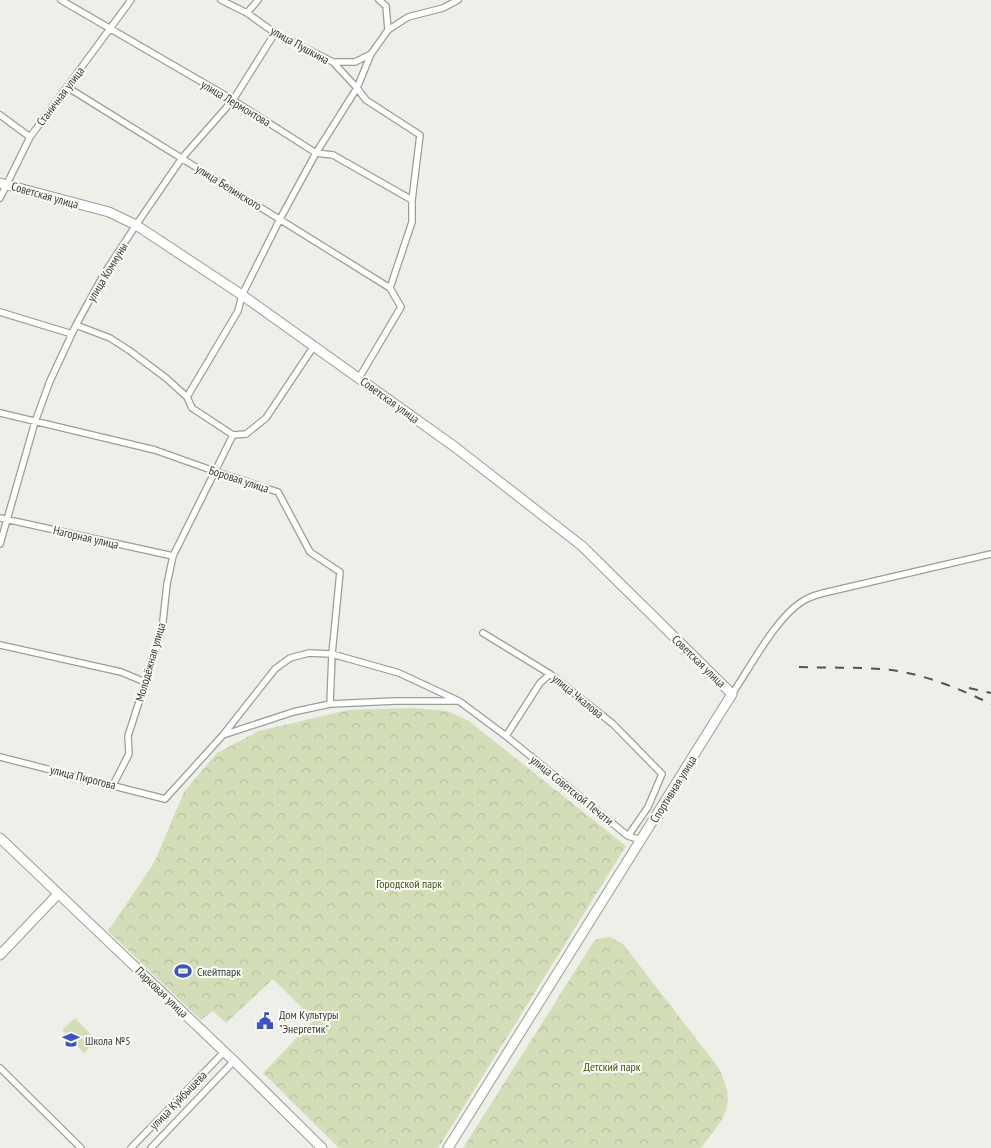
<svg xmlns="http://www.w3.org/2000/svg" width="991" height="1148" font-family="'PT Sans Narrow',sans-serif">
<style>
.grass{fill:#d3deb9}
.park{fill:url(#park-crowns)}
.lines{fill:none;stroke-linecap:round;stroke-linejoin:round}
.street-casing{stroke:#9b9d97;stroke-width:8}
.secondary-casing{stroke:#9b9d97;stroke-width:11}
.street{stroke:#fff;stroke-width:5.5}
.secondary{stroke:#fff;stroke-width:9}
.rail{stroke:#535451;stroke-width:2;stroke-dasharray:9 9;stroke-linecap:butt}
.labels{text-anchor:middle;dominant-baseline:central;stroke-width:4;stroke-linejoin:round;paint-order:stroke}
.street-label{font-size:12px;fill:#3a3b38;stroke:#fafcf5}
.park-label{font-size:12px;fill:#465217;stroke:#fafcf5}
.poi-label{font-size:12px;fill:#3a3b38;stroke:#fafcf5;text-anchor:start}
</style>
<defs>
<pattern id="park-crowns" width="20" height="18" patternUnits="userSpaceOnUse" patternTransform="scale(1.25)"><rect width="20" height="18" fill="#d3deb9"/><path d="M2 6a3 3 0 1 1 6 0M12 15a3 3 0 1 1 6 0" fill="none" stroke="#b6bfa0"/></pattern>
</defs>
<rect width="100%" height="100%" fill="#edefe8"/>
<path class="grass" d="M75 1018 97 1041 84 1053 62 1030Z"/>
<path class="park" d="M413 708 447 711 469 721 626 846 438 1148H339L263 1073 314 1020 273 979 226 1023 213 1011 201 1020 108 931 154 863 184 792 217 753 259 731 348 710Z
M610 937 623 944 718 1067C738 1106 725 1117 701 1148H463L594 941 597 939Z"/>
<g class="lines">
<g class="street-casing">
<path id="street" d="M61 0 233 100 316 153 333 155 412 200
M221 0 247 13 275 33 333 62 357 88 366 100 420 135 412 200V222L390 288 401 307 359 378
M379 0 386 6 388 30 408 17 443 8 458 0
M247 13 258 0
M333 62H355L371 54
M67 87 390 288
M0 115 30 137
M0 198 30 137 131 0
M0 312 72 334
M76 325 110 338 130 351 166 378 187 397 192 408 233 435
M187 397 238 311 242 295 280 219 316 153 357 88 371 54 388 30
M0 413 155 450 214 471 278 492 310 552 340 572 332 654 330 704
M233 435 246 434 266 418 314 346
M0 518 173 556
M0 544 35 422 50 381 76 325 104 274 136 225 182 158 233 100 275 33
M483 633 550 674 613 724 662 774 648 807 628 836
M0 645 121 672 145 682
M732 694C750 668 776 617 803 601 811 596 822 593 832 591L991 554
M223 735 275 669 290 658 309 653 332 654 399 673 459 701 506 736 628 836 641 840
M506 736 540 683 550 674
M0 757 165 799 223 735 293 712 330 704 395 701H457
M113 785 129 754 128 736 162 630 167 584 173 556 233 435
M0 1068 81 1148
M131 1148 224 1052
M151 1148 234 1061"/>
</g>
<g class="secondary-casing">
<path id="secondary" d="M0 183 109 212 136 225 242 295 455 447 582 546 732 694 448 1148
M0 838 234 1061 322 1148
M0 955 58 894"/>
</g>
<use href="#street" class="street"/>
<use href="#secondary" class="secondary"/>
<path class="rail" d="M799 667C826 668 854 667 881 669 916 671 959 688 991 704
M969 688 991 693"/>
</g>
<defs>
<g id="stadium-bare" transform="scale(1.35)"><path d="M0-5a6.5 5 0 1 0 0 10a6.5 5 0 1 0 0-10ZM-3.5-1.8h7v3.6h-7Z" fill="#3d52c5" stroke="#fafcf5" stroke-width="2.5" paint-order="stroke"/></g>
<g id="civic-bare" transform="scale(1.35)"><path d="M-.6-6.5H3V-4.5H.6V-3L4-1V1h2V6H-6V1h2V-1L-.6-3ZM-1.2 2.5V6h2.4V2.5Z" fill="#3d52c5" stroke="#fafcf5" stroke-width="2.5" paint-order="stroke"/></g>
<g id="school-bare" transform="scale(1.35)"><path d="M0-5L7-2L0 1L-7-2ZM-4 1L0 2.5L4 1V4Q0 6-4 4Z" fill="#3d52c5" stroke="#fafcf5" stroke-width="2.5" paint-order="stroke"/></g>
</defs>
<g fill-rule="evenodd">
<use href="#stadium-bare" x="183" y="971"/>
<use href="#civic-bare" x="265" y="1021"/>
<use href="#school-bare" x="71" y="1040"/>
</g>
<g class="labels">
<g class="street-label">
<text transform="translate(300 45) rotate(29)">улица Пушкина</text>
<text transform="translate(60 96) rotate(-53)">Станичная улица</text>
<text transform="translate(236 103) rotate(31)">улица Лермонтова</text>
<text transform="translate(229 187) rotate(32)">улица Белинского</text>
<text transform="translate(45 195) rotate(16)">Советская улица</text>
<text transform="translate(107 272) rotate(-59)">улица Коммуны</text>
<text transform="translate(390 400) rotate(36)">Советская улица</text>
<text transform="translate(239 479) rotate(18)">Боровая улица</text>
<text transform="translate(86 537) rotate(13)">Нагорная улица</text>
<text transform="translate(699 661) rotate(44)">Советская улица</text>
<text transform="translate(150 662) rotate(-74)">Молодёжная улица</text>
<text transform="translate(578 696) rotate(39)">улица Чкалова</text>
<text transform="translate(83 777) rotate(14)">улица Пирогова</text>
<text transform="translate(673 789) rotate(-58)">Спортивная улица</text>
<text transform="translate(572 790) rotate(39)">улица Советской Печати</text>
<text transform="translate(162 992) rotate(44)">Парковая улица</text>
<text transform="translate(178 1100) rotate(-46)">улица Куйбышева</text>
</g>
<g class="park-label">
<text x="409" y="883">Городской парк</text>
<text x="612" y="1066">Детский парк</text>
</g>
<g class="poi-label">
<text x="197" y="971">Скейтпарк</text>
<text x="279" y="1014">Дом Культуры<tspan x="279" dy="14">"Энергетик"</tspan></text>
<text x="85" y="1040">Школа №5</text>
</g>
</g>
</svg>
